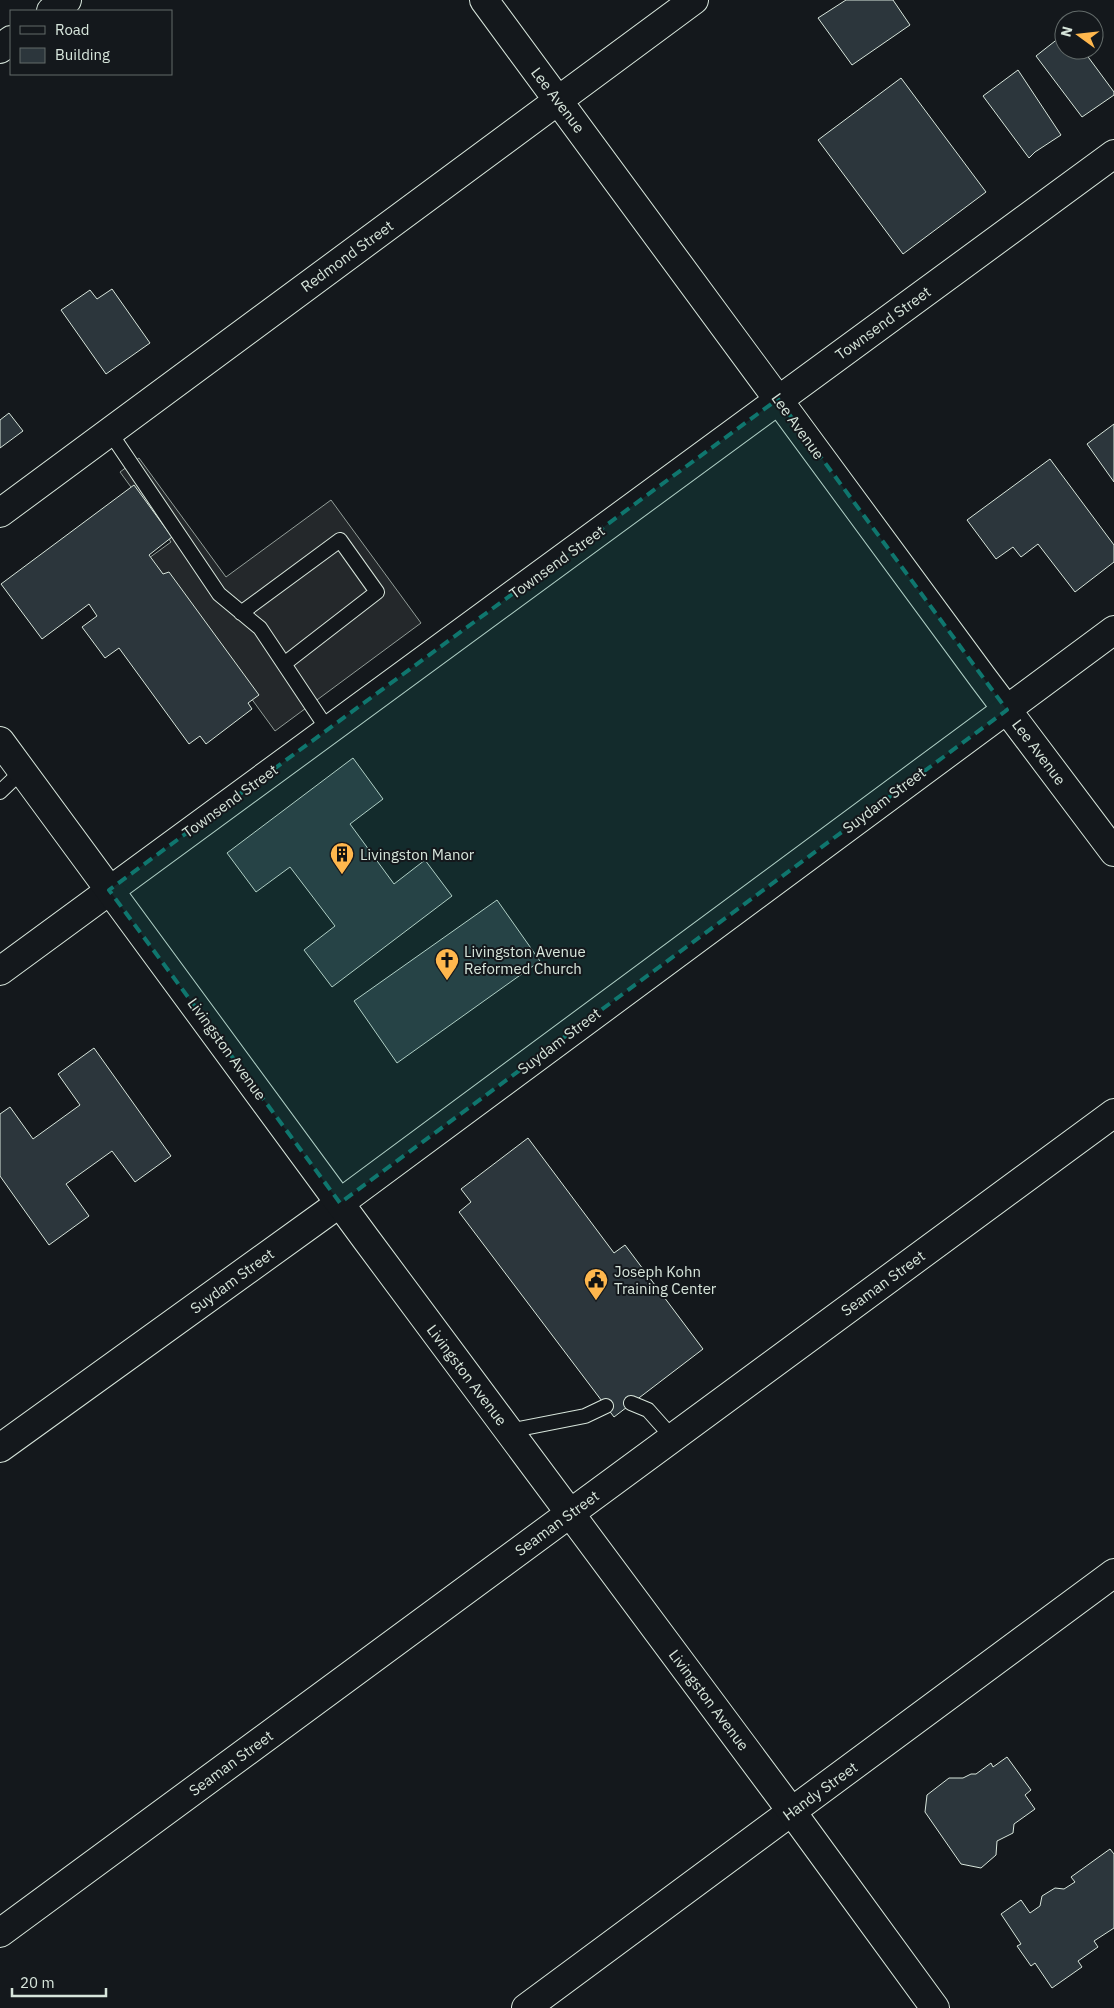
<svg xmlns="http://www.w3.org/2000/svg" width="1114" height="2008" font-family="'IBM Plex Sans',sans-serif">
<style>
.parking{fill:#24282b;stroke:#939e99}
.building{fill:#2c363c;stroke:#d8e6dc}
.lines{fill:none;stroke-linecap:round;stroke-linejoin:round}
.lane-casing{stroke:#d8e6dc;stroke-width:16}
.street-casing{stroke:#d8e6dc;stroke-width:30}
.secondary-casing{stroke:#d8e6dc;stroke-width:30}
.lane{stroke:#14181c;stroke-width:14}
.street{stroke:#14181c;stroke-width:28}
.secondary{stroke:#14181c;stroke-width:28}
.marked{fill:#0f766e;fill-opacity:0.2;stroke:#0f766e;stroke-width:4;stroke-dasharray:10 6;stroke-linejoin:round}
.labels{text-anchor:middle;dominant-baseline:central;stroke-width:4;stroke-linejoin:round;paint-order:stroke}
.street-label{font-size:15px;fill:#d8e6dc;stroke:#14181c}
.poi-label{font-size:15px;fill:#d8e6dc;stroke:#14181c;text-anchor:start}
</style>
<rect width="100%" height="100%" fill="#14181c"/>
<path class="parking" d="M139 458 226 577 331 500 421 623 275 731 149 558 171 542 120 472Z"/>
<path class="building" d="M846 0H893L910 25 852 65 818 18Z
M1064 34V50H1083L1114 92V95L1082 117 1036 56Z
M1018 70 1061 135 1035 152 1029 158 983 96Z
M901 78 986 192 903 254 818 140Z
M112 289 150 343 106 374 61 310 90 290 97 299Z
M9 413 23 431 0 448V420Z
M1114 424V482L1087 444Z
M1050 459 1114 545V562L1075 592 1038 544 1021 557 1013 547 996 559 967 520Z
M134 485 172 537 149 555 163 574 169 572 259 695 248 703 252 709 206 744 200 736 189 744 119 648 105 658 82 627 97 616 89 604 42 639 1 584Z
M353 758 383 799 350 824 394 884 425 860 452 896 332 987 304 950 335 926 290 867 256 892 227 853Z
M497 900 540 961 397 1063 354 1001Z
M94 1048 171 1156 135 1182 112 1151 66 1184 89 1216 49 1245 0 1176V1114L10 1107 33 1139 80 1105 58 1074Z
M528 1138 614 1253 625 1245 703 1349 614 1417 459 1212 471 1202 461 1189Z
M1007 1757 1031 1790 1025 1795 1035 1809 1014 1824 1013 1833 997 1841 996 1855 981 1868 961 1864 925 1812 927 1795 949 1778H963L971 1774H976L991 1763 993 1767Z
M1110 1849 1114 1854V1928L1094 1941 1098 1947 1078 1961 1082 1967 1052 1988 1035 1963 1031 1966 1017 1946 1021 1944 1001 1914 1021 1900 1030 1913 1040 1906 1042 1896 1055 1888 1064 1889 1075 1882 1071 1877Z"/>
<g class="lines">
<g class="lane-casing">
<path id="lane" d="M109 431 219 594 260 628 328 730
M241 613 340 540 377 592 284 664
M0 792 22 771
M631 1403 648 1410 672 1437
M509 1431 585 1416 606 1406"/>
</g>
<g class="street-casing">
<path id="street" d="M484 0 983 678 1114 852
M51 11 67 0
M0 49 11 40
M0 513 694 0
M0 971 1114 154
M0 1448 340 1203
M0 1933 1114 1113
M526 2008 1114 1573"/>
</g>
<g class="secondary-casing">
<path id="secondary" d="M0 741 366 1239 792 1812 935 2008
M340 1203 1114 630"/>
</g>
<use href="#lane" class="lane"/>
<use href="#street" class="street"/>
<use href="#secondary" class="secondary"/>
</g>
<path class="marked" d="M778 399 1007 710 340 1203 109 890Z"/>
<defs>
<g id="building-pin" transform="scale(1.25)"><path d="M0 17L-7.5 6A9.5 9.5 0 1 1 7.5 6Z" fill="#ffb74d" stroke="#14181c"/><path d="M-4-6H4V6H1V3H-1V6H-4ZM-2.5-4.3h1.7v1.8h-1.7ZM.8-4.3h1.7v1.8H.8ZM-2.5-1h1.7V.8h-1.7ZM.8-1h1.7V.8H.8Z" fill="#111"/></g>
<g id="church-pin" transform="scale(1.25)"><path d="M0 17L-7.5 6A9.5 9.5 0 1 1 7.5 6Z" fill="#ffb74d" stroke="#14181c"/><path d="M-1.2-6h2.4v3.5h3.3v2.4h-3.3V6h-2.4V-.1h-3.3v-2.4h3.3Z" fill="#111"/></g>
<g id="civic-pin" transform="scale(1.25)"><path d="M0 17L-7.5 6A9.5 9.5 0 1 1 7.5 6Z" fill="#ffb74d" stroke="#14181c"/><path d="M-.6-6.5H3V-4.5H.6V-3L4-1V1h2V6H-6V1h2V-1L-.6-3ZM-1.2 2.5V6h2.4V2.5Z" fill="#111"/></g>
</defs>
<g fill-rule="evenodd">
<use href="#building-pin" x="342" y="854"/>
<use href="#church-pin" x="447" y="960"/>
<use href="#civic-pin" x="596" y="1280"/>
</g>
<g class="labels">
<g class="street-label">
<text transform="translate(558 100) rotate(53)">Lee Avenue</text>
<text transform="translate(347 256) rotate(-36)">Redmond Street</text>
<text transform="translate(883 323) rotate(-36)">Townsend Street</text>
<text transform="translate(798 426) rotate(54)">Lee Avenue</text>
<text transform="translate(557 562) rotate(-36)">Townsend Street</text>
<text transform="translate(1039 752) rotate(53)">Lee Avenue</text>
<text transform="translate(884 800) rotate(-37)">Suydam Street</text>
<text transform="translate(230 801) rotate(-36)">Townsend Street</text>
<text transform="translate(559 1041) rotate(-37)">Suydam Street</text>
<text transform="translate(227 1049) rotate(54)">Livingston Avenue</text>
<text transform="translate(232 1281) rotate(-36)">Suydam Street</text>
<text transform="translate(883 1283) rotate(-36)">Seaman Street</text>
<text transform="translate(467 1375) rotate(53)">Livingston Avenue</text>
<text transform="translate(557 1523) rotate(-36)">Seaman Street</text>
<text transform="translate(709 1700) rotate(53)">Livingston Avenue</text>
<text transform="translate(231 1763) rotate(-36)">Seaman Street</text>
<text transform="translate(820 1791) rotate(-36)">Handy Street</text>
</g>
<g class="poi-label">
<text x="360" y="854">Livingston Manor</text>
<text x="464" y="951">Livingston Avenue<tspan x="464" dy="17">Reformed Church</tspan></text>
<text x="614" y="1271">Joseph Kohn<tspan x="614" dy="17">Training Center</tspan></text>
</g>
</g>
<rect x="10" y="10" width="162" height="65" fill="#14181c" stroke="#626a69"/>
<rect x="20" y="26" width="25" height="8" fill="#14181c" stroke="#626a69"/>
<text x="55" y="35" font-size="15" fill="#d8e6dc">Road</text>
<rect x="20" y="48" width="25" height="15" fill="#2c363c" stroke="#626a69"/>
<text x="55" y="60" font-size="15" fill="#d8e6dc">Building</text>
<g transform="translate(1079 35) rotate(285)"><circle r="24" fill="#14181c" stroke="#626a69"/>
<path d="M0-4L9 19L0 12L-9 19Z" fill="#ffb74d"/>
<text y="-8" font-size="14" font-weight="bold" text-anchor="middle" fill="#d8e6dc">N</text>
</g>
<path d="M12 1988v8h94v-8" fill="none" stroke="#d8e6dc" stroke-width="2.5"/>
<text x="20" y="1988" font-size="15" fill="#d8e6dc" stroke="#14181c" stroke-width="4" paint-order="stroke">20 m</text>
</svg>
